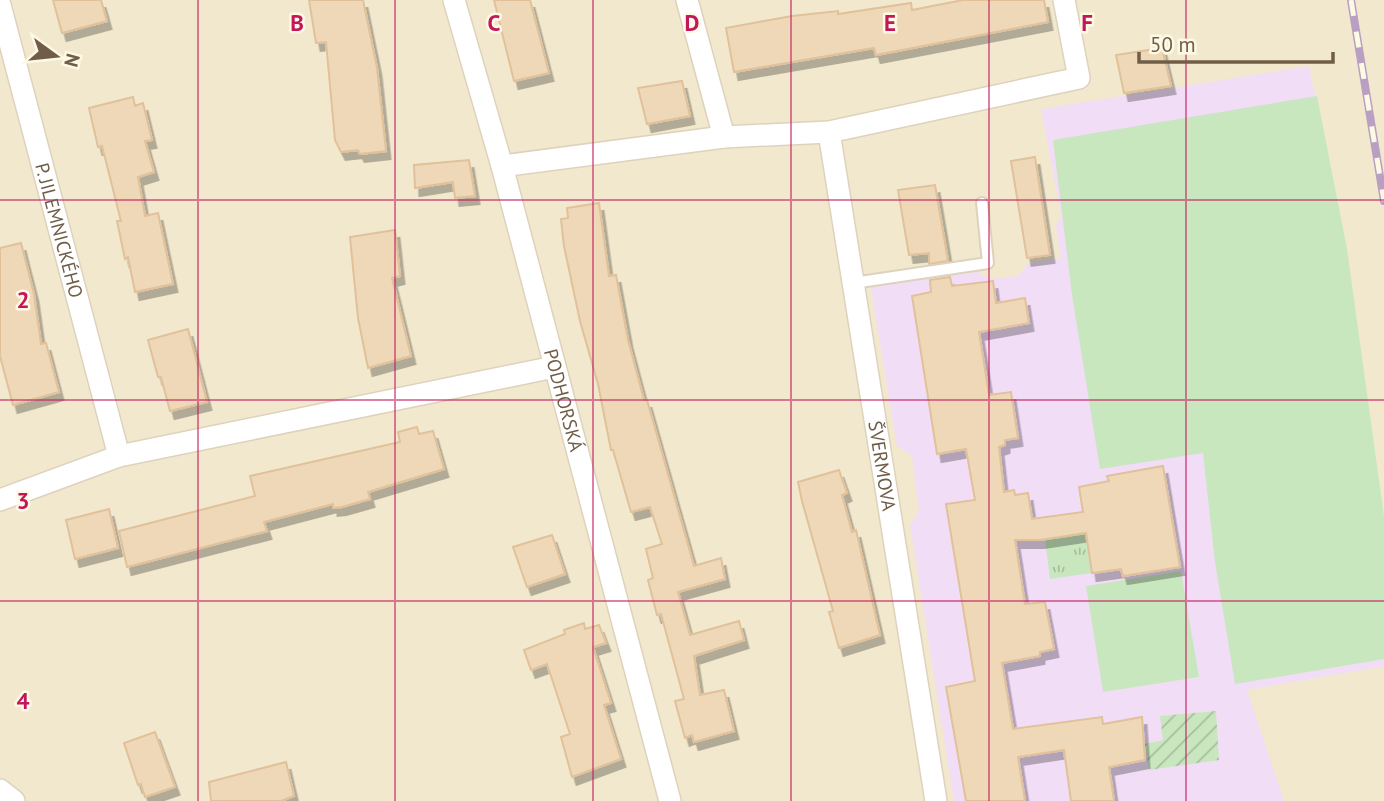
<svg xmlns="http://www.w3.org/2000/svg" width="1384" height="801" font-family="'PT Sans',sans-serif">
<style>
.residential{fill:#f2e8ce}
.education{fill:#f2ddf7}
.grass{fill:#c8e7bf}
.park{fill:url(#park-tufts)}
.garden{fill:url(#garden-furrows)}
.building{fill:#efd8b8;stroke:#e1c19a;stroke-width:2;filter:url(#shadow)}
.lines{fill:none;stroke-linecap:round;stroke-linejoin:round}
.lane-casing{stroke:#ded2bc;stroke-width:14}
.street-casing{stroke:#ded2bc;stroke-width:24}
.lane{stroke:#fff;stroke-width:10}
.street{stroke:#fff;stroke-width:21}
.rail-casing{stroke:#b9a0c2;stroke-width:8}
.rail{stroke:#fef9e5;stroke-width:5;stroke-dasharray:16;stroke-linecap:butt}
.grid{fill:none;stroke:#c2185b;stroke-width:2;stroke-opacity:0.55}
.labels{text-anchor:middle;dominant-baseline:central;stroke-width:5;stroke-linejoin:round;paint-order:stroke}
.street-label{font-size:19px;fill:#705d48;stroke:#fef9e5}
.grid-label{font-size:23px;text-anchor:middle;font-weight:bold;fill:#c2185b;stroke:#fef9e5;stroke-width:5;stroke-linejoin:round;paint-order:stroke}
</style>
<defs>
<pattern id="park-tufts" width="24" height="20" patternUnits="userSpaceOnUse" patternTransform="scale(1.75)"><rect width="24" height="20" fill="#c8e7bf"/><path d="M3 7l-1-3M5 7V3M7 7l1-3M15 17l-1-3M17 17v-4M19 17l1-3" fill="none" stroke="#a7be9d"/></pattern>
<pattern id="garden-furrows" width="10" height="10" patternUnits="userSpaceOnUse" patternTransform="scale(1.75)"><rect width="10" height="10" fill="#c8e7bf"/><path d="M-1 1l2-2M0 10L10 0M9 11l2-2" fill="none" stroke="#a7be9d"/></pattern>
<filter id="shadow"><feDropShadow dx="4.5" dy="8" stdDeviation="0" flood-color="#0004"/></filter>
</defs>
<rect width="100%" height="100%" fill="#fbf5df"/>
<path class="residential" d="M0 0H1384V801H0Z"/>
<path class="education" d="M1309 66 1345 242 1384 533V666L1247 690 1284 801H954L910 525 919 511 912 456 897 446 870 283 974 270 989 279 1018 276 1029 263 1061 258 1056 226 1061 215 1041 109Z"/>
<path class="grass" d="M1317 96 1347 249 1384 516V659L1235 684 1215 562 1203 453 1100 469 1072 295 1053 140Z
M1181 571 1199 677 1103 692 1086 586Z"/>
<path class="park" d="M1086 533 1092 573 1050 579 1045 539Z"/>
<path class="garden" d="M1216 711 1219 760 1149 770 1145 744 1163 740 1160 716Z"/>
<path class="building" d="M53 0H101L107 21 62 33Z
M309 0H363L377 68 386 151 360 154 358 150 341 152 335 140 326 42 316 43Z
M494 0H530L549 73 514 81Z
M963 0H1044L1048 22 876 55 874 48 734 72 726 28 792 16 838 11V14L911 3 912 10Z
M1162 48 1171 86 1124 93 1116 55Z
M682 81 690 116 647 124 638 88Z
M133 97 135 106 143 103 152 140 145 141 154 172 138 177 145 216 158 213 173 284 135 292 128 257 125 259 117 221H121L102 146 98 147 89 108Z
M1035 157 1050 255 1027 258 1011 161Z
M469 160 475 196 455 198 453 182 415 188 414 165Z
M935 185 948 261 929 264V253L909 255 898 190Z
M599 203 609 276 616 275 628 340 644 400H647L694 566 721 558 725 579 678 592 690 635 739 621 744 640 694 656 700 695 724 690 734 731 694 742 692 735 685 738 675 701 684 699 661 614 657 615 648 580 653 578 646 549 662 544 650 507 631 512 613 450H611L598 384 580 321 564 246 561 219 568 218 567 208Z
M395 230 400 276 392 278 411 356 368 368 358 318 350 237Z
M21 243 34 294 41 344 46 343 59 392 13 405 0 356V248Z
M950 277 952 286 993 281 996 303 1025 298 1029 323 979 332 989 395 1011 392 1018 438 1005 440V445L999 447 1004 492 1014 490 1015 495 1028 493 1032 519 1083 512 1079 487 1109 481 1107 476 1163 466 1180 567 1123 576 1121 569 1092 573 1086 533 1040 540H1015L1025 604 1045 602 1054 649 1040 652V656L1002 663 1013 729 1102 717 1103 724 1142 717 1145 760 1109 767 1114 801H1071L1064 750 1018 757 1025 801H966L946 687 975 681 946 504 975 500 966 449 937 454 912 296 931 292 930 280Z
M188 329 207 402 170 411 161 377H158L148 340Z
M417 427 419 434 433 431 444 469 368 492 370 499 342 507 333 508V504L264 522 267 531 127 567 119 531 255 496 250 476 400 442 398 432Z
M839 470 847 493 842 495 852 532 856 530 880 635 839 648 829 612 833 611 802 501 798 482Z
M109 509 118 548 75 559 66 520Z
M552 535 565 574 527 587 513 547Z
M584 623 585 629 599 625 606 643 593 647 611 703 604 705 621 759 572 777 561 737 570 734 547 664 531 670 524 650 565 634 564 630Z
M155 732 175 787 145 797 141 784 138 785 124 743Z
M286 762 294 796 281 801H211L209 782Z"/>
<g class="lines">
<g class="lane-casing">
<path id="lane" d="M853 283 988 263 982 203"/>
</g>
<g class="street-casing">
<g id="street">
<path id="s1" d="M454 0 502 166 670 801"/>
<path d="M687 0 724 137"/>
<path id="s2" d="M0 5 119 456"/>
<path id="s3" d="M829 132 936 801"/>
<path d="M502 166 724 137 829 132 1079 78 1064 0"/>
<path d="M0 500 119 456 554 367"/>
<path d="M0 790 14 801"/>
</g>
</g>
<use href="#lane" class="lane"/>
<use href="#street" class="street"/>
<g class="rail-casing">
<path id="rail" d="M1351 0 1384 201"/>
</g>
<use href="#rail" class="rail"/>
</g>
<path class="grid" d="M198 0V801M395 0V801M593 0V801M791 0V801M989 0V801M1186 0V801M0 200H1384M0 400H1384M0 601H1384"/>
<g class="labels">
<g class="street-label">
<text stroke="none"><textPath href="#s2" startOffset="233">P. JILEMNICKÉHO</textPath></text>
<text stroke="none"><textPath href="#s1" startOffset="415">PODHORSKÁ</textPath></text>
<text stroke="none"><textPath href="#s3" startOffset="338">ŠVERMOVA</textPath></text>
</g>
</g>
<g class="grid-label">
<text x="297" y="31">B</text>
<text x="494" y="31">C</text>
<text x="692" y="31">D</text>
<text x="890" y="31">E</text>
<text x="1087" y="31">F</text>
<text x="23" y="308">2</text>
<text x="23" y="509">3</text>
<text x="23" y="709">4</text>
</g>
<g transform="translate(56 56) rotate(105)" stroke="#fef9e5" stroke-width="5" paint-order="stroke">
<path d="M0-5L12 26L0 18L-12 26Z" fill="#705d48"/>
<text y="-10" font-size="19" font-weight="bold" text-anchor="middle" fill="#705d48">N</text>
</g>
<path d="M1139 52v10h194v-10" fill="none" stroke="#705d48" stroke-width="3.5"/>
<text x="1150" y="52" font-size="21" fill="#705d48" stroke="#fef9e5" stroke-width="5" paint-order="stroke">50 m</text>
</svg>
